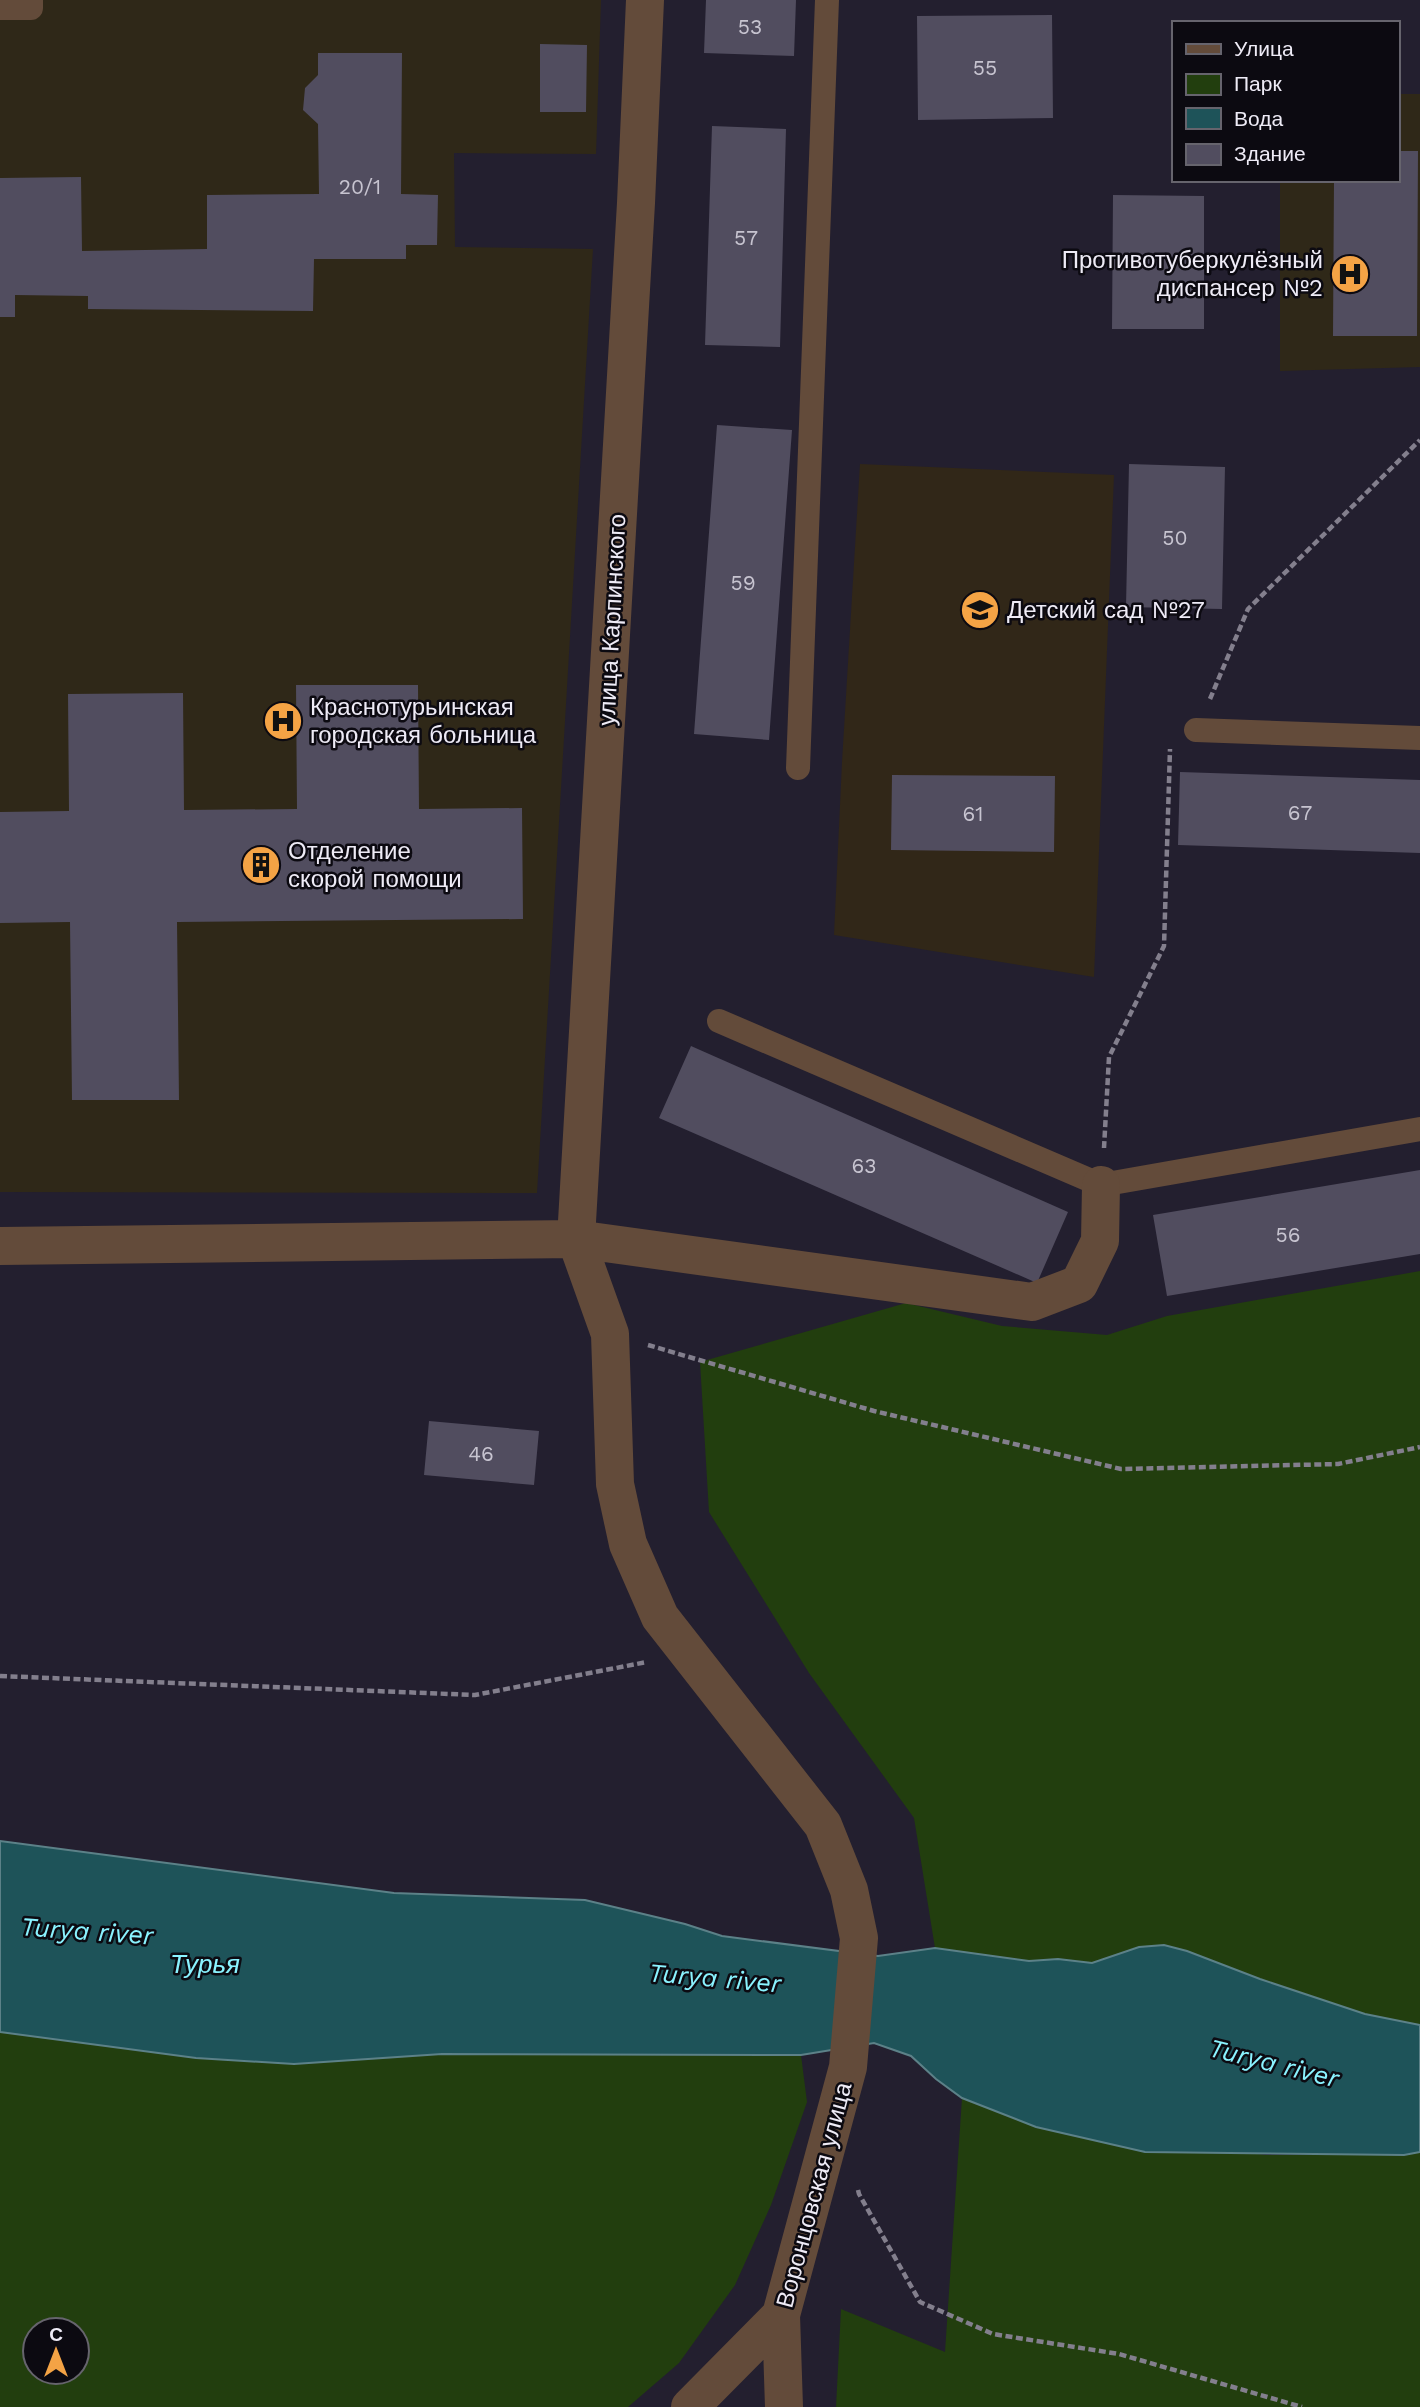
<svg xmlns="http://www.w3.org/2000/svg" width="1420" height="2407" font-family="'Work Sans',sans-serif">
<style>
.education{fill:#312718}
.medical{fill:#2f2818}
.green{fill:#223e0e;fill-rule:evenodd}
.water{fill:#1e5359;stroke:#5c8188;stroke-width:2}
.building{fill:#514d5f}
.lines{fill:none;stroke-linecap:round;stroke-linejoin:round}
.path{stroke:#837f8d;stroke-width:4.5;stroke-dasharray:7 3.5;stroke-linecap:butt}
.lane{stroke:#634b3a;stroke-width:24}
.street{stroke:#634b3a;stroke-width:38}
.labels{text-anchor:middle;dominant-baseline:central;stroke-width:5;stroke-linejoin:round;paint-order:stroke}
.number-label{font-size:21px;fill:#c7c4d0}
.poi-label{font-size:24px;fill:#eeebf6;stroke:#0c0a11;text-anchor:start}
.street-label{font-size:24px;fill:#eeebf6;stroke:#0c0a11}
.water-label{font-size:26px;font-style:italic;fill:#8af3ff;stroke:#0c0a11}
</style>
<rect width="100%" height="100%" fill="#231f2f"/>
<path class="education" d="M860 464 1114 475 1094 977 834 935 842 762Z"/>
<path class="medical" d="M0 0H601L596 154 454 153 455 247 593 249 537 1193 0 1192Z
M1397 94H1420V367L1280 371V180H1397Z"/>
<path class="green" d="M1420 1271V2025L1365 2014 1260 1979 1187 1951 1164 1945 1139 1947 1092 1963 1058 1959 1029 1961 935 1948 914 1818 809 1673 709 1512 700 1362 906 1303 1002 1326 1107 1335 1167 1316Z
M0 2032 196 2058 293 2064 442 2054 801 2055 807 2102 771 2205 735 2285 679 2363 628 2407H0ZM35 2330H77V2372H35Z
M962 2098 1036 2127 1266 2155H1404L1420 2152V2407H836L841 2309 945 2352Z"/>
<path class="water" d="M0 1841 394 1893 585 1900 685 1924 722 1936 878 1956 935 1948 1029 1961 1058 1959 1092 1963 1139 1947 1164 1945 1187 1951 1260 1979 1365 2014 1420 2025V2152L1404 2155 1145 2152 1036 2127 962 2098 936 2079 911 2056 874 2043 801 2055 442 2054 294 2064 196 2058 0 2032Z"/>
<path class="building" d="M706 0H796L794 56 704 53Z
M1052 15 1053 118 918 120 917 16Z
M540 44 587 45 586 112H540Z
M318 53H402L401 194 438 195 437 245H406V259H314L313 311 88 309V296L15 295V317H0V178L81 177 82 251 207 249V195L319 194 318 124 303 110 305 88 318 75Z
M712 126 786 129 780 347 705 345Z
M1397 151H1418L1417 336H1333L1334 180H1397Z
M1113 195 1204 196V329H1112Z
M717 425 792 430 769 740 694 734Z
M1129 464 1225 467 1222 609 1126 607Z
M296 685H418L419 809 522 808 523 919 177 922 179 1100H72L70 922 0 923V812L69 811 68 694 183 693 184 810 297 809Z
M1180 772 1420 780V853L1178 845Z
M892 775 1055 776 1054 852 891 850Z
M691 1046 1068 1212 1037 1283 659 1118Z
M1420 1170V1254L1167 1296 1153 1215Z
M429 1421 539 1431 534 1485 424 1475Z"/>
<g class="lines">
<path class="path" d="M1210 699 1248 609 1420 440
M1104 1148 1109 1057 1164 946 1170 749
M648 1345 874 1411 1121 1469 1338 1464 1420 1447
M0 1676 475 1695 647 1662
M858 2190 859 2194 920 2302 993 2334 1119 2354 1302 2407"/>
<path class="lane" d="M0 8H31V0
M1196 730 1420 738
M798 768 827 0
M719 1021 1101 1185 1420 1129"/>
<path class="street" d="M645 0 636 203 576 1239 610 1334 615 1484 628 1544 660 1617 823 1825 849 1890 859 1938 848 2067 781 2315 784 2407
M0 1246 576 1239 1032 1302 1079 1284 1100 1241 1101 1185
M690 2407 781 2315"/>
</g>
<defs>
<g id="hospital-disc" transform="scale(2.0125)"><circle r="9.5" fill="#f4a345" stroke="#0c0a11"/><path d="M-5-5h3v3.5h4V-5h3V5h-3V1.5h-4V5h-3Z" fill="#111"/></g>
<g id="school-disc" transform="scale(2.0125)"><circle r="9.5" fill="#f4a345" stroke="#0c0a11"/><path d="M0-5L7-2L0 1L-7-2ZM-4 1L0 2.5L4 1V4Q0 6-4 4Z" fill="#111"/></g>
<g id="building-disc" transform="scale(2.0125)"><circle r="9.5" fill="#f4a345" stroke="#0c0a11"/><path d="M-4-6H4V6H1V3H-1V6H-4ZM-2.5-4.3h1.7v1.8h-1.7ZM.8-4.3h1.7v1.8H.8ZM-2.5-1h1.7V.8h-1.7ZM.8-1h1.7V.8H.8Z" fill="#111"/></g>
</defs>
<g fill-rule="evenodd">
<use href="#hospital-disc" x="1350" y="274"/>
<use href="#school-disc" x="980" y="610"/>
<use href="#hospital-disc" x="283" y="721"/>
<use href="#building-disc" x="261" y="865"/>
</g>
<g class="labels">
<g class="number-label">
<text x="750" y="26">53</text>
<text x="985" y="67">55</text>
<text x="360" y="186">20/1</text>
<text x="746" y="237">57</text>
<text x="1175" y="537">50</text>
<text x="743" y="582">59</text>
<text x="1300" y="812">67</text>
<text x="973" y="813">61</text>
<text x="864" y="1165">63</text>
<text x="1288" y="1234">56</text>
<text x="481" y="1453">46</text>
</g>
<g class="poi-label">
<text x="1323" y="260" text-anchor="end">Противотуберкулёзный<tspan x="1323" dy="28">диспансер №2</tspan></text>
<text x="1007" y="610">Детский сад №27</text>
<text x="310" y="707">Краснотурьинская<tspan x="310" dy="28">городская больница</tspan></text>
<text x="288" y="851">Отделение<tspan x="288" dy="28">скорой помощи</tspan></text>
</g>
<g class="street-label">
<text transform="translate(612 620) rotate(-87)">улица Карпинского</text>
<text transform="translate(814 2195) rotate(-75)">Воронцовская улица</text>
</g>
<g class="water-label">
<text transform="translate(87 1931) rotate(4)">Turya river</text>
<text x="205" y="1964">Турья</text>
<text transform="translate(715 1978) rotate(5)">Turya river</text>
<text transform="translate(1274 2063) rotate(14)">Turya river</text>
</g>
</g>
<rect x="1172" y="21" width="228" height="161" fill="#0c0a11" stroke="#66646d" stroke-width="2"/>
<rect x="1186" y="44" width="35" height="10" fill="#634b3a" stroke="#66646d" stroke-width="2"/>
<text x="1234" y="56" font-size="21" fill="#eeebf6">Улица</text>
<rect x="1186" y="74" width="35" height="21" fill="#223e0e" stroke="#66646d" stroke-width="2"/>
<text x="1234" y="91" font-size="21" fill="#eeebf6">Парк</text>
<rect x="1186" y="108" width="35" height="21" fill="#1e5359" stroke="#66646d" stroke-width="2"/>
<text x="1234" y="126" font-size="21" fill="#eeebf6">Вода</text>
<rect x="1186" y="144" width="35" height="21" fill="#514d5f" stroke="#66646d" stroke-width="2"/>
<text x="1234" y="161" font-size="21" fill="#eeebf6">Здание</text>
<g transform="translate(56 2351)"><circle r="33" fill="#0c0a11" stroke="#66646d" stroke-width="2"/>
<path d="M0-5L12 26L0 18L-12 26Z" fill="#f4a345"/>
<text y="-10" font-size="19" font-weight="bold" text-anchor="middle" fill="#eeebf6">С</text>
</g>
</svg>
